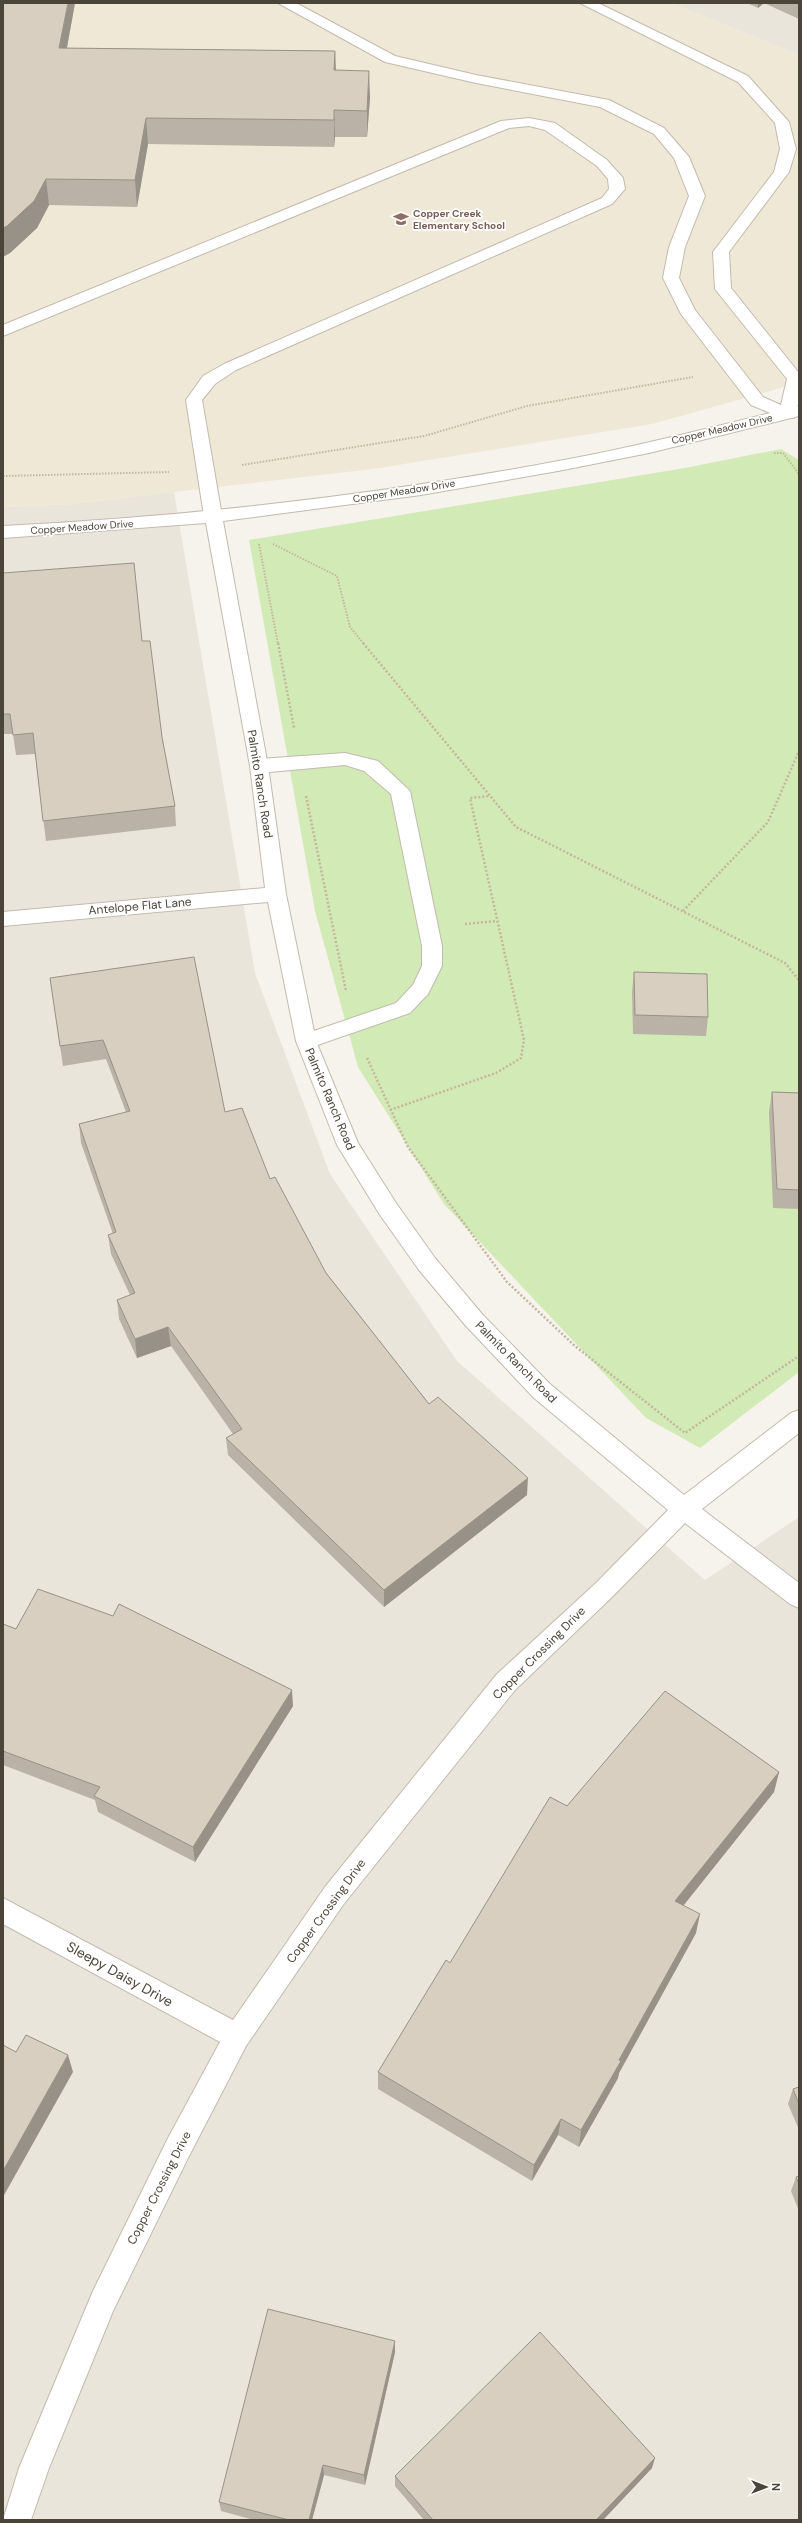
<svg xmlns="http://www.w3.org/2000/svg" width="802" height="2523" font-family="'DM Sans',sans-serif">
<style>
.residential{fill:#eae5da}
.education{fill:#efe8d6}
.green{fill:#d2eab5}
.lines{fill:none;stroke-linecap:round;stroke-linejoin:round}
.lane-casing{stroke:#c2bbae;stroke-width:2}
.street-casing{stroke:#c2bbae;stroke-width:2}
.path-far1{stroke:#c4b79f;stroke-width:2;stroke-dasharray:1.5 1.5;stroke-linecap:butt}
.path{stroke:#c4b79f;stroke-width:2.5;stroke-dasharray:2 2;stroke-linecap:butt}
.lane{fill:#fff;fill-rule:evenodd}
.street{fill:#fff;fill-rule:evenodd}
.wall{fill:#bab2a6}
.shaded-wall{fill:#979187}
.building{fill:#d8cfc1;stroke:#979187}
.labels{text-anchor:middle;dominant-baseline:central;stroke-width:3.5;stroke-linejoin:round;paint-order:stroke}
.far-education-label{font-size:10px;font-weight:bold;fill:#785e54;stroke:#fff;text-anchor:start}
.far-street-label{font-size:10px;fill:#4b4439;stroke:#fff}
.street-label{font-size:12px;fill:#4b4439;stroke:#fff}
.near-street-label{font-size:14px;fill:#4b4439;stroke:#fff}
</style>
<rect width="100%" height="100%" fill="#f6f3ec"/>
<path class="residential" d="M671 3H799V55Z
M174 492 255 973 330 1174 457 1361 705 1580 799 1517V2520H3V507L72 504Z"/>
<path class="education" d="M3 3H671L799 55V383L652 424 373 469 72 504 3 507Z"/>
<path class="green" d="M781 449 799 460V1372L700 1448 646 1418 444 1204 358 1067 315 911 249 540 685 468Z"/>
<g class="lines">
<g class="lane-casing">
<path id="lane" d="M278 3H296L395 56 476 75 609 100 664 128 689 157 705 196 685 247 679 278 695 310 763 397 781 405 787 379 715 289 713 252 774 172 780 149 775 123 738 82 580 3H598L748 76 789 122 796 149 789 172 729 252 731 288 799 373V401L794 418H782L751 405 681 314 663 278 669 247 689 196 674 158 654 134 600 107 476 83 385 62Z
M529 118 555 123 607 160 623 178 625 189 612 204 236 370 215 384 202 400 222 516 219 520H207L204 516 186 400 203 376 224 364 602 198 609 189 608 179 597 166 545 130 529 126 509 128 3 336V325L501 121Z
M345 753 378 761 410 791 442 946V966L428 994 410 1013 306 1049 299 1046 296 1041 299 1036 396 1003 413 985 422 966V946L391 794 364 771 345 765 259 773 252 771 250 766 252 761 259 759Z"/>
</g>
<g class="street-casing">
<path id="street" d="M799 406V416L649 453 558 471 421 495 223 521 268 766 286 894 316 1041 358 1143 396 1203 435 1258 482 1314 550 1384 684 1495 791 1413 799 1410V1433L702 1509 799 1583V1608L790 1604 685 1523 612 1597 515 1690 343 1905 246 2046 187 2160 113 2311 49 2468 31 2520H3L19 2468 93 2291 167 2140 220 2042 3 1924V1898L233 2020 325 1887 497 1674 596 1583 668 1510 534 1398 466 1326 419 1270 380 1215 337 1145 296 1041 268 902 3 926V912L265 888 250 766 206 523 3 538V526C200 516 396 493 590 455 660 441 729 423 799 406Z"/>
</g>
<path class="path-far1" d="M774 453H783L799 474
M242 465 424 436 527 406 693 377
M3 476 169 472
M259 544 278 644
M273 544 337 576 350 627 364 644"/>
<path class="path" d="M278 643 294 728
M363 643 516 827 785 963 799 980
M306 796 346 991
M683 911 768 822 799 751
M465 924 497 921
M367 1058 408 1147 507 1282 575 1346 685 1433 799 1356
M390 1110 496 1073 521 1058 524 1040 470 798 490 796"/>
<use href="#lane" class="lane"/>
<use href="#street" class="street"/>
</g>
<path class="wall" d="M75 3 67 48 335 51 336 71 370 97 367 137H335L334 147 148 144 137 207 49 205 37 228 10 253Z
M747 3H799V19L764 3 758 8Z
M3 573 142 641 162 737 175 806 176 826 46 841 35 754 16 755 13 734H3Z
M634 972 708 1017 706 1036 633 1034 632 992Z
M50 978 225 1112 270 1179 326 1273 429 1404 527 1495 384 1607 228 1455 226 1438 233 1434 171 1346 137 1358 119 1319 117 1300 130 1295 111 1254 108 1235 113 1234 81 1143 79 1124 126 1112 106 1059 63 1066Z
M772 1092 799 1093V1209L773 1208 769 1112Z
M3 1624 16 1629 293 1706 195 1862 98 1812 95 1800 3 1765Z
M779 1772 774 1792 683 1905 696 1933 619 2073 618 2078 579 2147 558 2135 532 2181 378 2089V2072L567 1806Z
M799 2087V2130L788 2104 793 2089Z
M799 2176V2211L791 2191 796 2177Z
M395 2352 365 2485 324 2475 312 2520H254L221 2511 219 2502Z
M652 2468 603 2520H424L395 2486V2476Z"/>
<path class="shaded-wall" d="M68 3H75L62 74 59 48Z
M758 3H764L758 8Z
M335 51 336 77 334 70Z
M369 71 370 97 367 137V111Z
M334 110 335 137 334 147Z
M146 118 148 144 137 207 135 180Z
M46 179 49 205 37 228 10 253 3 257V228Z
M168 1327 171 1346 137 1358 135 1339Z
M528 1478 527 1495 384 1607V1590Z
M292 1690 293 1706 195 1862 193 1847Z
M779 1772 774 1792 672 1920 675 1901Z
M700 1914 696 1933 619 2073 618 2078 579 2147 581 2130 619 2060Z
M68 2055 73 2072 3 2197V2171Z
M561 2119 558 2135 532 2181 534 2165Z
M395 2341V2352L365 2485 364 2475Z
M655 2458 652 2468 603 2520H596Z
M323 2465 324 2475 312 2520H309Z"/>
<path class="building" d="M3 3H68L59 48 335 51 334 70 369 71 367 111 334 110V120L146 118 135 180 46 179 34 201 7 226 3 228Z
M134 563 142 641H150L162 737 175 806 43 821 33 733 13 735 10 714H3V573Z
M194 957 225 1112 242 1108 270 1179 275 1177 326 1273 429 1404 438 1397 528 1478 384 1590 226 1438 242 1429 168 1327 135 1339 117 1300 135 1293 108 1235 116 1232 79 1124 130 1111 103 1040 60 1046 50 978Z
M634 972 707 974 708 1017 635 1015Z
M772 1092 799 1093V1190L777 1189Z
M38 1589 113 1616 119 1604 292 1690 193 1847 94 1796 100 1787 3 1751V1624L16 1629Z
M665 1691 779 1772 675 1901 700 1914 619 2060 621 2061 581 2130 561 2119 534 2165 378 2072 446 1960 450 1963 550 1797 567 1806Z
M26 2035 68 2055 3 2171V2045L16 2052Z
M799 2087V2104L793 2089Z
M799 2176V2184L796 2177Z
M268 2309 395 2341 364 2475 323 2465 309 2520H289L219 2502Z
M540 2332 655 2458 596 2520H433L395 2476Z"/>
<defs>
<g id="school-bare" transform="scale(1.2)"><path d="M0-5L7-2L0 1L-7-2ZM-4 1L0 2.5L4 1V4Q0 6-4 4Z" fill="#8d6e63" stroke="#fff" stroke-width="2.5" paint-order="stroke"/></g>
</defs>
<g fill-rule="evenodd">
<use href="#school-bare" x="401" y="219"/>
</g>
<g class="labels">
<g class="far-education-label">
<text x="413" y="213">Copper Creek<tspan x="413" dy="12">Elementary School</tspan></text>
</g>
<g class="far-street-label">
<text transform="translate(722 429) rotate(-13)">Copper Meadow Drive</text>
<text transform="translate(404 491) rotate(-9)">Copper Meadow Drive</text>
<text transform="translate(82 527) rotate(-4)">Copper Meadow Drive</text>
</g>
<g class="street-label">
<text transform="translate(260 784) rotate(81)">Palmito Ranch Road</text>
<text transform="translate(140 906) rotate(-5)">Antelope Flat Lane</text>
<text transform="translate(330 1099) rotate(67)">Palmito Ranch Road</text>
<text transform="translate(516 1362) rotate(45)">Palmito Ranch Road</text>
<text transform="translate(539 1653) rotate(-45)">Copper Crossing Drive</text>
<text transform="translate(326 1911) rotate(-54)">Copper Crossing Drive</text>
<text transform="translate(159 2188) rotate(-63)">Copper Crossing Drive</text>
</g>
<g class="near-street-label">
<text transform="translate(120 1974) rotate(29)">Sleepy Daisy Drive</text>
</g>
</g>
<rect width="802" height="2523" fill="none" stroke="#4b4439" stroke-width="8"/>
<g transform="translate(766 2487) rotate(90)" stroke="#ffffff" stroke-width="3" paint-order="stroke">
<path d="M0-3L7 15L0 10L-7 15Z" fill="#4b4439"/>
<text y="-6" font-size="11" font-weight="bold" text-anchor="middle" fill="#4b4439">N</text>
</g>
</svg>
